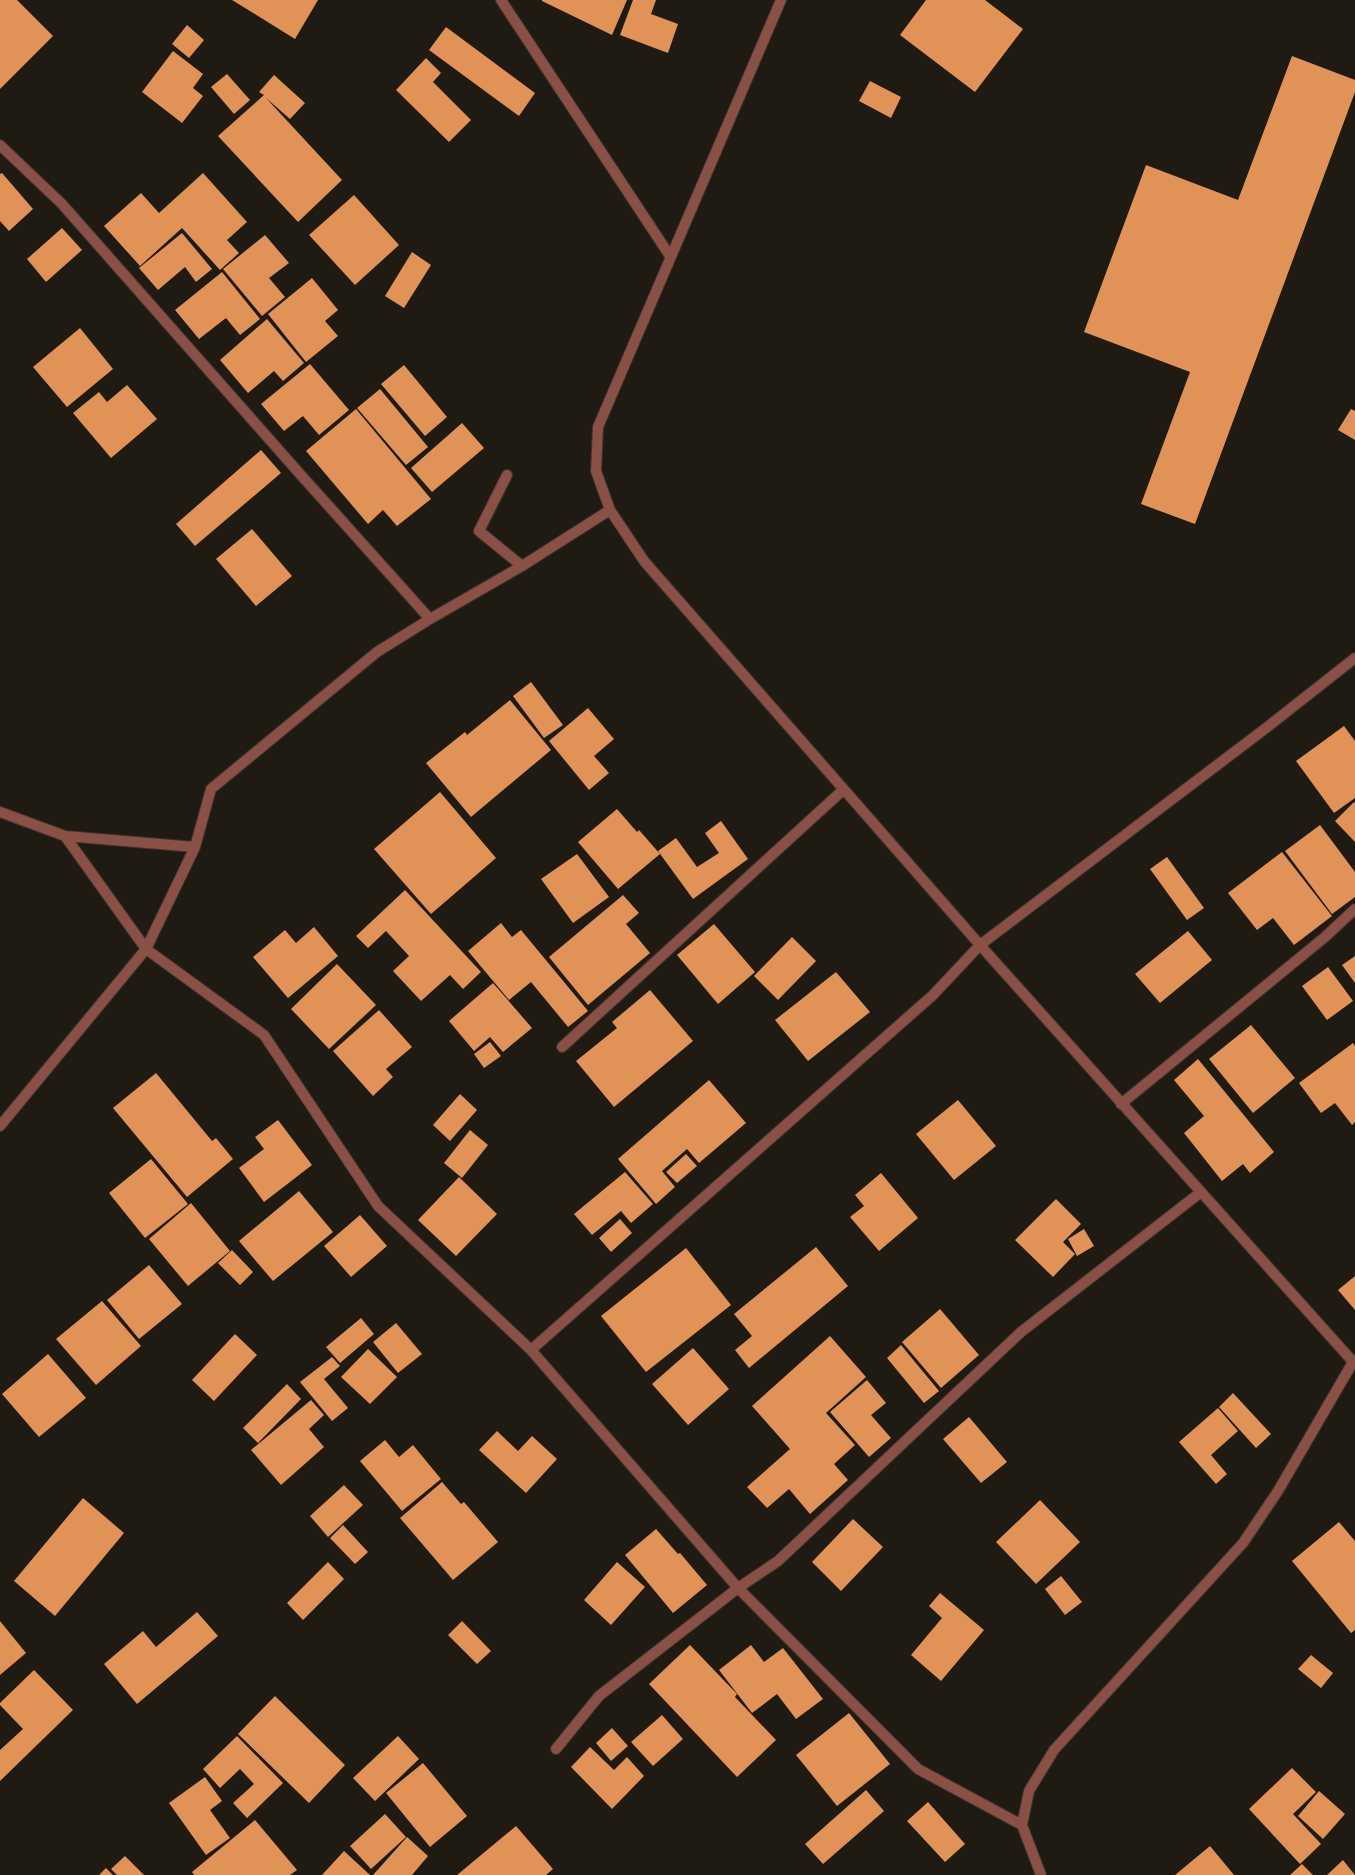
<svg xmlns="http://www.w3.org/2000/svg" width="1355" height="1875" font-family="Commissioner,sans-serif">
<style>
.building{fill:#e19357}
.lines{fill:none;stroke-linecap:round;stroke-linejoin:round}
.minor-casing{stroke:#3a362d;stroke-width:12}
.minor{stroke:#8a4f45;stroke-width:10}
</style>
<rect width="100%" height="100%" fill="#1f1b12"/>
<path class="building" d="M0 0H17L53 36 0 89Z
M232 0H318L295 39Z
M542 0H627L612 35 542 1Z
M633 0H656L651 14 678 24 668 53 620 35Z
M926 0H985L1023 29 975 92 900 35Z
M187 25 204 40 189 58 172 44Z
M446 27 535 93 519 116 429 50Z
M173 51 203 74 193 88 203 96 182 123 142 92Z
M1292 56 1355 80V92L1195 524 1141 504 1190 372 1084 332 1146 165 1238 200Z
M426 58 441 73 433 82 471 120 449 142 396 90Z
M227 74 250 100 234 114 211 87Z
M274 75 305 103 290 119 266 98 342 180 298 222 218 136 264 95 259 92Z
M870 81 901 97 891 118 859 101Z
M2 173 33 209 9 231 0 221V174Z
M203 173 247 222 227 240 239 253 220 270 182 228 140 266 104 226 141 193 159 213Z
M354 195 399 245 355 285 309 235Z
M62 228 82 250 46 282 27 259Z
M182 233 212 269 196 282 185 267 158 290 139 268Z
M265 235 289 263 269 278 285 297 262 316 223 269Z
M412 252 431 265 404 308 385 296Z
M222 272 260 319 240 335 226 318 199 339 175 310Z
M312 278 338 310 325 321 338 336 306 362 268 314Z
M267 319 304 363 283 381 274 371 248 393 220 360Z
M80 328 113 369 67 407 33 367Z
M310 364 349 410 319 435 303 416 284 431 261 404Z
M404 365 447 417 425 436 381 384Z
M127 385 157 419 111 458 73 413 99 392 107 402Z
M380 389 428 447 406 465 357 408Z
M356 409 431 499 397 526 383 510 368 524 306 451Z
M1351 409 1355 411V440L1338 430Z
M462 423 484 448 432 492 411 468Z
M261 450 281 473 195 546 176 524Z
M252 529 292 576 256 606 216 559Z
M531 682 563 725 544 738 513 696Z
M510 700 551 750 471 817 426 763 465 732 467 735Z
M588 708 614 739 594 756 609 773 589 790 549 741Z
M1344 726 1355 741V798L1334 813 1296 761Z
M440 792 496 858 431 914 374 849Z
M1354 802 1355 803V842L1335 821Z
M617 809 637 832 639 830 660 854 618 889 578 842Z
M721 821 748 859 693 899 658 851 676 838 697 867 719 853 705 833Z
M1320 825 1355 872V897L1332 914 1285 851Z
M1282 852 1332 916 1294 945 1273 918 1257 930 1228 893Z
M577 854 609 897 573 923 541 879Z
M1167 857 1204 908 1187 920 1150 869Z
M405 890 481 972 463 989 450 975 421 1001 393 971 409 956 386 931 368 948 356 936Z
M623 895 639 913 626 924 650 953 588 1005 549 957Z
M501 923 512 937 521 930 588 1011 568 1027 531 982 509 1000 468 951Z
M714 924 755 972 718 1004 677 955Z
M314 927 338 956 288 998 253 957 285 930 296 943Z
M1188 931 1212 960 1160 1003 1135 974Z
M792 937 816 961 778 1000 754 976Z
M1355 956V983L1342 965Z
M337 964 376 1005 329 1049 291 1009Z
M1328 967 1353 1001 1327 1020 1302 986Z
M836 972 870 1012 808 1061 775 1020Z
M493 983 532 1028 503 1052 490 1037 474 1051 449 1021Z
M650 990 693 1041 614 1107 576 1061 617 1028 612 1022Z
M379 1010 412 1047 386 1069 393 1077 373 1096 333 1051Z
M1251 1025 1295 1078 1253 1113 1209 1059Z
M490 1042 501 1056 484 1068 474 1054Z
M1353 1043 1355 1046V1122L1352 1125 1335 1103 1321 1113 1299 1083Z
M1198 1059 1274 1152 1250 1173 1243 1164 1222 1181 1184 1133 1204 1116 1174 1080Z
M156 1073 212 1141 216 1138 233 1159 187 1197 113 1108Z
M709 1080 746 1123 699 1163 687 1149 662 1171 675 1187 656 1204 618 1159Z
M460 1094 477 1110 450 1141 433 1125Z
M958 1100 996 1146 954 1180 916 1134Z
M278 1120 312 1165 264 1202 239 1168 264 1149 255 1137Z
M470 1130 488 1145 462 1178 444 1163Z
M686 1154 697 1166 677 1183 666 1172Z
M151 1159 188 1204 145 1238 109 1193Z
M625 1172 653 1204 631 1223 621 1211 592 1235 574 1214Z
M881 1173 918 1218 879 1251 850 1217 864 1206 855 1195Z
M459 1177 497 1214 456 1256 418 1220Z
M299 1191 333 1232 273 1281 239 1241Z
M1056 1199 1081 1224 1063 1242 1075 1254 1053 1277 1015 1240Z
M191 1203 230 1251 188 1286 149 1239Z
M360 1215 387 1246 351 1277 324 1246Z
M620 1219 632 1233 611 1252 599 1238Z
M1084 1229 1094 1246 1077 1256 1068 1239Z
M816 1247 848 1286 749 1368 735 1350 752 1336 734 1314Z
M686 1248 731 1305 646 1372 601 1316Z
M232 1250 253 1272 240 1285 218 1263Z
M149 1265 182 1304 139 1339 107 1300Z
M1355 1276V1310L1338 1290Z
M102 1301 141 1346 96 1385 56 1339Z
M940 1309 979 1355 941 1388 902 1342Z
M361 1318 374 1334 340 1363 326 1347Z
M396 1323 422 1354 398 1373 373 1342Z
M235 1334 257 1355 214 1401 192 1380Z
M830 1336 866 1377 826 1413 855 1445 834 1464 848 1480 810 1514 789 1489 767 1508 747 1487 790 1449 752 1406Z
M901 1345 939 1391 924 1403 887 1358Z
M693 1348 729 1389 688 1425 652 1384Z
M368 1349 397 1377 370 1404 341 1377Z
M48 1354 86 1398 39 1437 2 1394Z
M332 1357 340 1366 324 1379 348 1408 332 1421 300 1382Z
M867 1380 886 1403 871 1415 891 1438 869 1457 830 1412Z
M287 1384 301 1399 258 1443 243 1428Z
M1233 1393 1271 1434 1256 1448 1219 1407Z
M311 1400 324 1415 309 1429 324 1447 281 1485 251 1450Z
M1218 1408 1238 1431 1211 1455 1227 1474 1216 1484 1179 1442Z
M969 1417 1007 1462 981 1483 943 1439Z
M497 1431 518 1451 532 1436 557 1459 526 1493 479 1450Z
M385 1440 399 1457 413 1445 441 1479 402 1511 360 1461Z
M442 1482 461 1504 464 1502 498 1542 453 1580 400 1518Z
M344 1485 363 1505 328 1537 310 1516Z
M83 1498 124 1533 55 1616 14 1581Z
M1040 1500 1080 1542 1036 1584 996 1542Z
M853 1519 883 1547 841 1591 812 1562Z
M1339 1522 1355 1541V1630L1351 1633 1292 1561Z
M343 1525 368 1552 355 1564 330 1538Z
M656 1529 678 1554 680 1553 707 1585 673 1613 625 1555Z
M328 1562 344 1579 303 1620 287 1603Z
M617 1562 645 1587 611 1625 584 1600Z
M1061 1576 1082 1602 1065 1615 1045 1589Z
M940 1593 984 1630 941 1681 911 1655 942 1618 929 1606Z
M197 1612 218 1636 137 1704 104 1664 143 1631 156 1647Z
M0 1621 26 1653 0 1675Z
M462 1621 491 1651 477 1664 448 1635Z
M690 1645 737 1694 735 1697 776 1740 737 1777 649 1684Z
M751 1645 764 1662 783 1648 823 1699 796 1719 777 1694 752 1713 719 1670Z
M1311 1655 1333 1673 1321 1688 1298 1669Z
M34 1670 73 1710 0 1781V1750L23 1729 0 1705V1703Z
M275 1696 345 1765 309 1803 238 1734Z
M849 1713 890 1764 837 1806 796 1755Z
M662 1715 683 1739 653 1766 631 1742Z
M612 1728 628 1746 611 1761 596 1743Z
M237 1736 283 1783 247 1818 233 1803 254 1784 240 1769 220 1788 203 1769Z
M398 1736 419 1759 375 1801 353 1778Z
M590 1747 614 1770 627 1757 644 1776 612 1809 571 1767Z
M423 1763 467 1816 430 1847 386 1793Z
M1292 1768 1316 1792 1293 1814 1321 1844 1300 1864 1249 1809Z
M205 1777 222 1801 210 1810 230 1838 206 1855 169 1803Z
M866 1790 884 1811 823 1864 805 1844Z
M1319 1791 1345 1814 1323 1839 1298 1816Z
M928 1802 965 1844 945 1862 907 1821Z
M385 1814 406 1837 371 1869 350 1846Z
M255 1820 297 1870 290 1875H194L192 1872Z
M516 1826 553 1869 546 1875H457Z
M407 1837 428 1856 412 1875H373Z
M1210 1846 1234 1875H1175Z
M344 1851 370 1875H322Z
M125 1856 144 1875H117L111 1869Z
M1343 1860 1355 1875H1327Z
M1302 1864 1313 1875H1290Z
M106 1868 113 1875H99Z"/>
<g class="lines">
<g class="minor-casing">
<path id="minor" d="M501 0 670 256
M781 0 598 427 596 471 610 510 644 561 980 945 1355 1364
M0 145 62 204 300 474 430 619
M507 475 479 531 522 566
M0 812 65 836 195 847
M65 836 146 949 264 1035 378 1206 531 1350 738 1588 918 1769 1022 1825
M562 1047 843 790
M1121 1104 1325 937 1355 909
M0 1126 146 949 195 847 211 789 377 652 430 619 522 566 610 510
M531 1350 933 995 980 945 1266 728 1355 658
M556 1749 599 1696 738 1588 778 1561 1021 1332 1201 1192
M1041 1875 1022 1825 1029 1791 1054 1750 1243 1543 1278 1491 1353 1362"/>
</g>
<use href="#minor" class="minor"/>
</g>
</svg>
